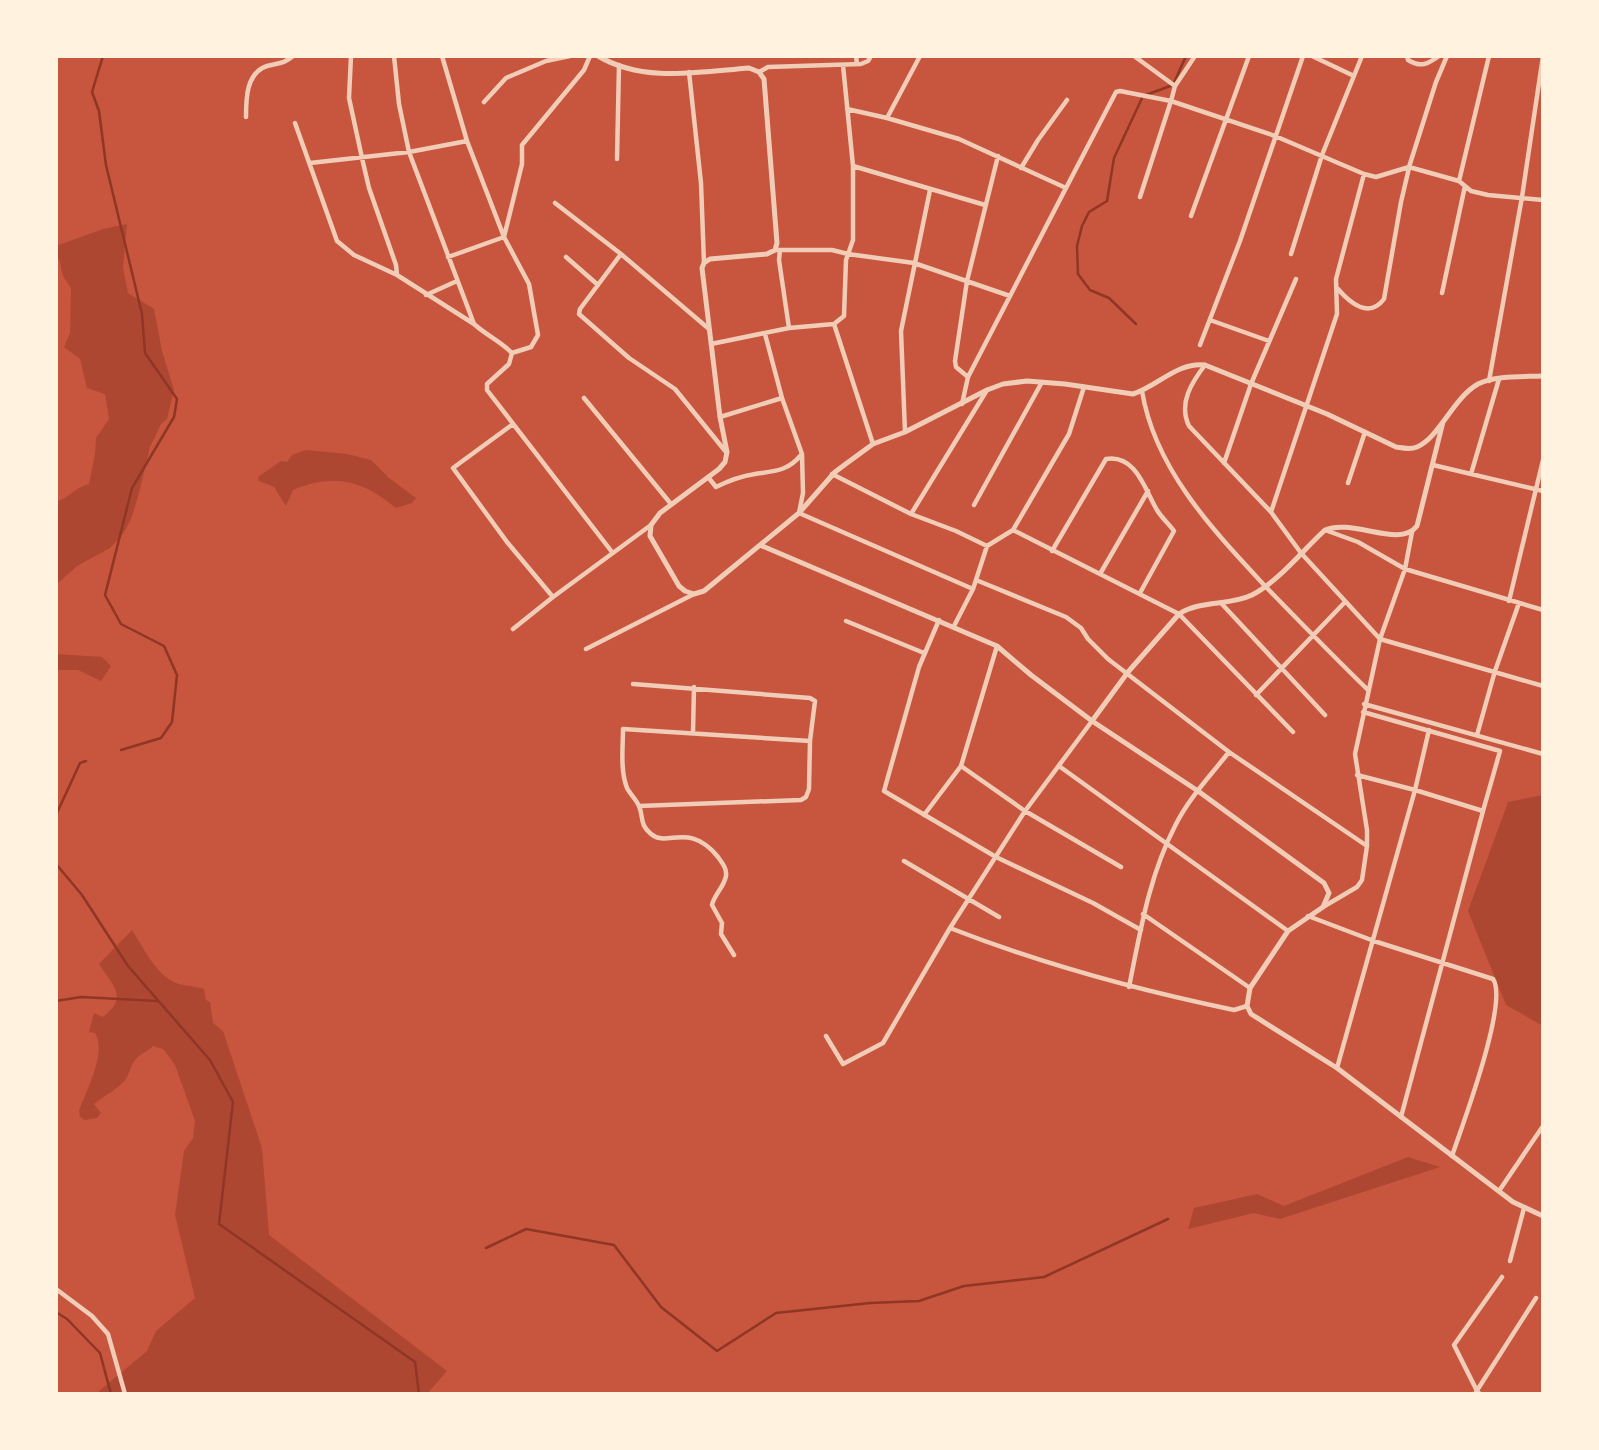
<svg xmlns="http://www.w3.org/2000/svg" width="1599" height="1450" font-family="'DM Sans',sans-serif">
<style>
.green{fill:#ae4732}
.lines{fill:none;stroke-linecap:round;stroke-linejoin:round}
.stream{stroke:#8f3625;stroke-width:2.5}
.minor{stroke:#f1ccb7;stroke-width:4.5}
.tertiary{stroke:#f1ccb7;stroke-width:5}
</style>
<rect width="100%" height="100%" fill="#c8553d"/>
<path class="green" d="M127 224 123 268 128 293 154 309 162 351 174 390 167 419 161 424 150 447 138 497 131 519 123 534 110 548 77 566 56 585V502C70 497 74 488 89 484L95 454 96 438 109 419 105 394 87 388 80 359 64 347 70 333 71 288 63 276 59 259 56 258V246L103 229Z
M306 450 347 454 371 460 389 478 416 498 412 503 396 508C362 480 335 473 293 490L286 506 274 487 259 481 258 477 281 461 287 462 292 455Z
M56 654 102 657 111 666 101 681 78 670H56Z
M1543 795V1026L1506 1005 1468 911 1508 802Z
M132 930C143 947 156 975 176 983 183 986 195 986 204 989L206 1000 210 1002 213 1023 223 1031 262 1148 269 1235 447 1371 427 1394H100L99 1391 147 1351 156 1331 195 1298 175 1215 184 1151 193 1138 195 1121 175 1065 163 1049 153 1046C148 1052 140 1053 135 1060 130 1066 130 1074 125 1080 117 1090 105 1095 94 1104L101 1113 97 1118 85 1120 80 1117 79 1111C86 1091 107 1053 95 1033L89 1032 94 1013 103 1017C129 997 113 986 99 964Z
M1408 1157 1440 1167 1280 1219 1254 1213 1188 1229 1194 1208 1257 1194 1284 1206Z"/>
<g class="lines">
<path class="stream" d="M103 56 92 92 99 111 106 165 142 314 145 353 177 399 174 417 132 488 105 595 121 624 164 646 177 675 172 722 161 738 121 750
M1136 324 1109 298 1090 290 1078 274 1077 246 1082 226 1089 212 1107 201 1114 158 1143 96 1173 85 1186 56
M56 815 80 763 86 761
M56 864 82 895 128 966 210 1060 233 1102 219 1224 415 1362 419 1394
M56 1001 81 997 157 1001
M486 1248 526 1229 614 1245 661 1307 717 1351 776 1313 870 1303 919 1301 964 1286 1044 1277 1168 1219
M56 1312 67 1319 100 1353 111 1394"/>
<path class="minor" d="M351 56 349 98 362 158 369 188 396 265 397 275
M394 56 399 104 409 152 474 324C486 335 500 341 512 353L509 364 487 384V390L612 552
M442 56 467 141 504 237 529 284 538 335 531 347 512 353
M856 56 857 64
M920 56 887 118 959 139 1066 188 968 377 962 404
M1134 56 1175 86
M1312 56 1354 76
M1407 56 1408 60C1421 68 1428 64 1439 56
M1447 56 1436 82 1409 167 1459 181 1471 191 1488 195 1543 200
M689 72 701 183 704 263
M759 72 768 67 861 64 868 61 871 56
M484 102 506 78 546 61 570 56
M847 109 887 118
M246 117C246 99 246 73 267 66 278 63 284 64 293 56
M295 123 337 241 354 255 397 275 474 324
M617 159 619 65
M310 163 409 152 467 141
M853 166 985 205
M1021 168 1038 140 1067 100
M1459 181 1489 56
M1066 188 1116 92 1120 91 1171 101 1175 86 1195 56
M1140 197 1171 101 1275 136 1364 174 1376 177 1409 167
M555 203 621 254 709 329
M1191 216 1249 56
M775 250H832L848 254 914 263 1010 296
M780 250 779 260 789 328
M621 254 580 309 579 314 629 358 675 389 726 452
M1291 254 1322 155 1362 56
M448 257 504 237 522 164V145L584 70 590 56
M566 257 598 285
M1338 289C1350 303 1369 319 1384 299L1401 202 1409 168
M1442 293 1465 186
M426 295 457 281
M1210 320 1269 341
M834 324 873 444
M765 334 782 398 802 454 803 493 799 513 973 589
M711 344 789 328 834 324 844 316 846 260 853 240V166L843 65
M1200 345 1240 241 1303 56
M1205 365C1192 382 1178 403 1189 426L1271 512 1301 553 1380 639 1543 686
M968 377 956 367 955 361 967 281 998 156
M1489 381 1522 197 1543 56
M1142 391C1155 470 1214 531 1266 587 1300 622 1333 656 1368 690
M584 398 671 504
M720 417 782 398
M513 424 453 468 507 542 553 597
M905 432 901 331 930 190
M1224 463 1251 384 1296 279
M1433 465 1543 491
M832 474 911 514 956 531 987 546 1013 530 1179 614 1293 732
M1471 474 1499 379
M708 477 716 487C728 481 742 476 755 474 775 471 788 471 801 455
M1348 483 1365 432
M974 505 1042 382
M1271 512 1337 314 1336 279 1364 174
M911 514 987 390
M1013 530 1069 434 1084 387
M1325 530 1358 542 1405 569 1543 610
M1052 551 1106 459C1136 454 1145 490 1157 510 1161 517 1169 524 1174 531L1140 593
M1100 574 1148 491
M976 580 1066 617 1081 628 1088 639 1108 659 1229 752 1367 846
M1509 601 1543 460
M1221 603 1325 715
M939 620 919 667 884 791 996 857 1093 903 1141 930
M846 621 924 653
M954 626 973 589 987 546
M513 629 553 597 651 525
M586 649 694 594
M633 684 810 698 815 701 810 741 623 729C623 747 620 770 627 788 630 794 636 799 639 806 644 818 639 824 651 834 667 848 689 821 718 857 722 863 727 868 726 876 724 887 714 895 712 905L722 923 721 934 734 955
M1256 695 1345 602
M1364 704 1543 754
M1363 712 1500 751 1483 811
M693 732 694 687
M1477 735 1495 671 1519 603
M961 766 1025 811 1121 867
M1059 766 1288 931
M1357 775 1415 790 1483 811 1401 1117
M639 806 801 800 806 797 809 789 810 741
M924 815 961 766 997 646
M904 861 999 917
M1323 907 1357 887 1362 880 1367 846V830L1355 754 1380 639 1405 569 1412 532
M1143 914 1250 988
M1308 916 1374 941 1493 979C1509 1002 1462 1126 1452 1156
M950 928C1042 964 1137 990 1234 1010L1247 1006
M1129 987C1140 933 1149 876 1175 826 1188 799 1211 775 1229 752
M826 1036 843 1064 883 1043 950 928 1025 811 1092 721
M1337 1068 1415 790 1429 730
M1499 1191 1543 1126
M1510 1261 1524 1208
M56 1289 92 1316 108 1334 125 1394
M1476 1392 1536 1298
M1480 1394 1477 1391 1454 1345 1502 1277"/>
<path class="tertiary" d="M598 56C643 83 699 72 749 68L759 72 764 79 777 243 775 250 767 254 710 259 704 263 702 268 720 417 727 452 725 462 719 469 660 513 651 525 650 536 679 586 685 591 694 594 704 591 799 513 835 472 847 463 873 444 905 432 987 390 1003 384 1027 381 1065 384 1133 394C1158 386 1177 362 1205 365L1327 414 1396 447C1403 448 1410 450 1417 447 1439 438 1453 398 1478 384 1495 375 1524 377 1543 376
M760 545 997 646 1031 675 1092 721 1198 791 1324 883 1329 893 1323 907 1288 931 1250 988 1247 1006 1251 1014 1337 1068 1513 1202 1543 1216
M1092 721 1128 672 1179 614C1200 600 1229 606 1252 595 1278 582 1303 550 1325 530 1353 518 1399 549 1417 526L1443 422"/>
</g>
<rect width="1599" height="1450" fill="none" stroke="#fff3e0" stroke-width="116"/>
</svg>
